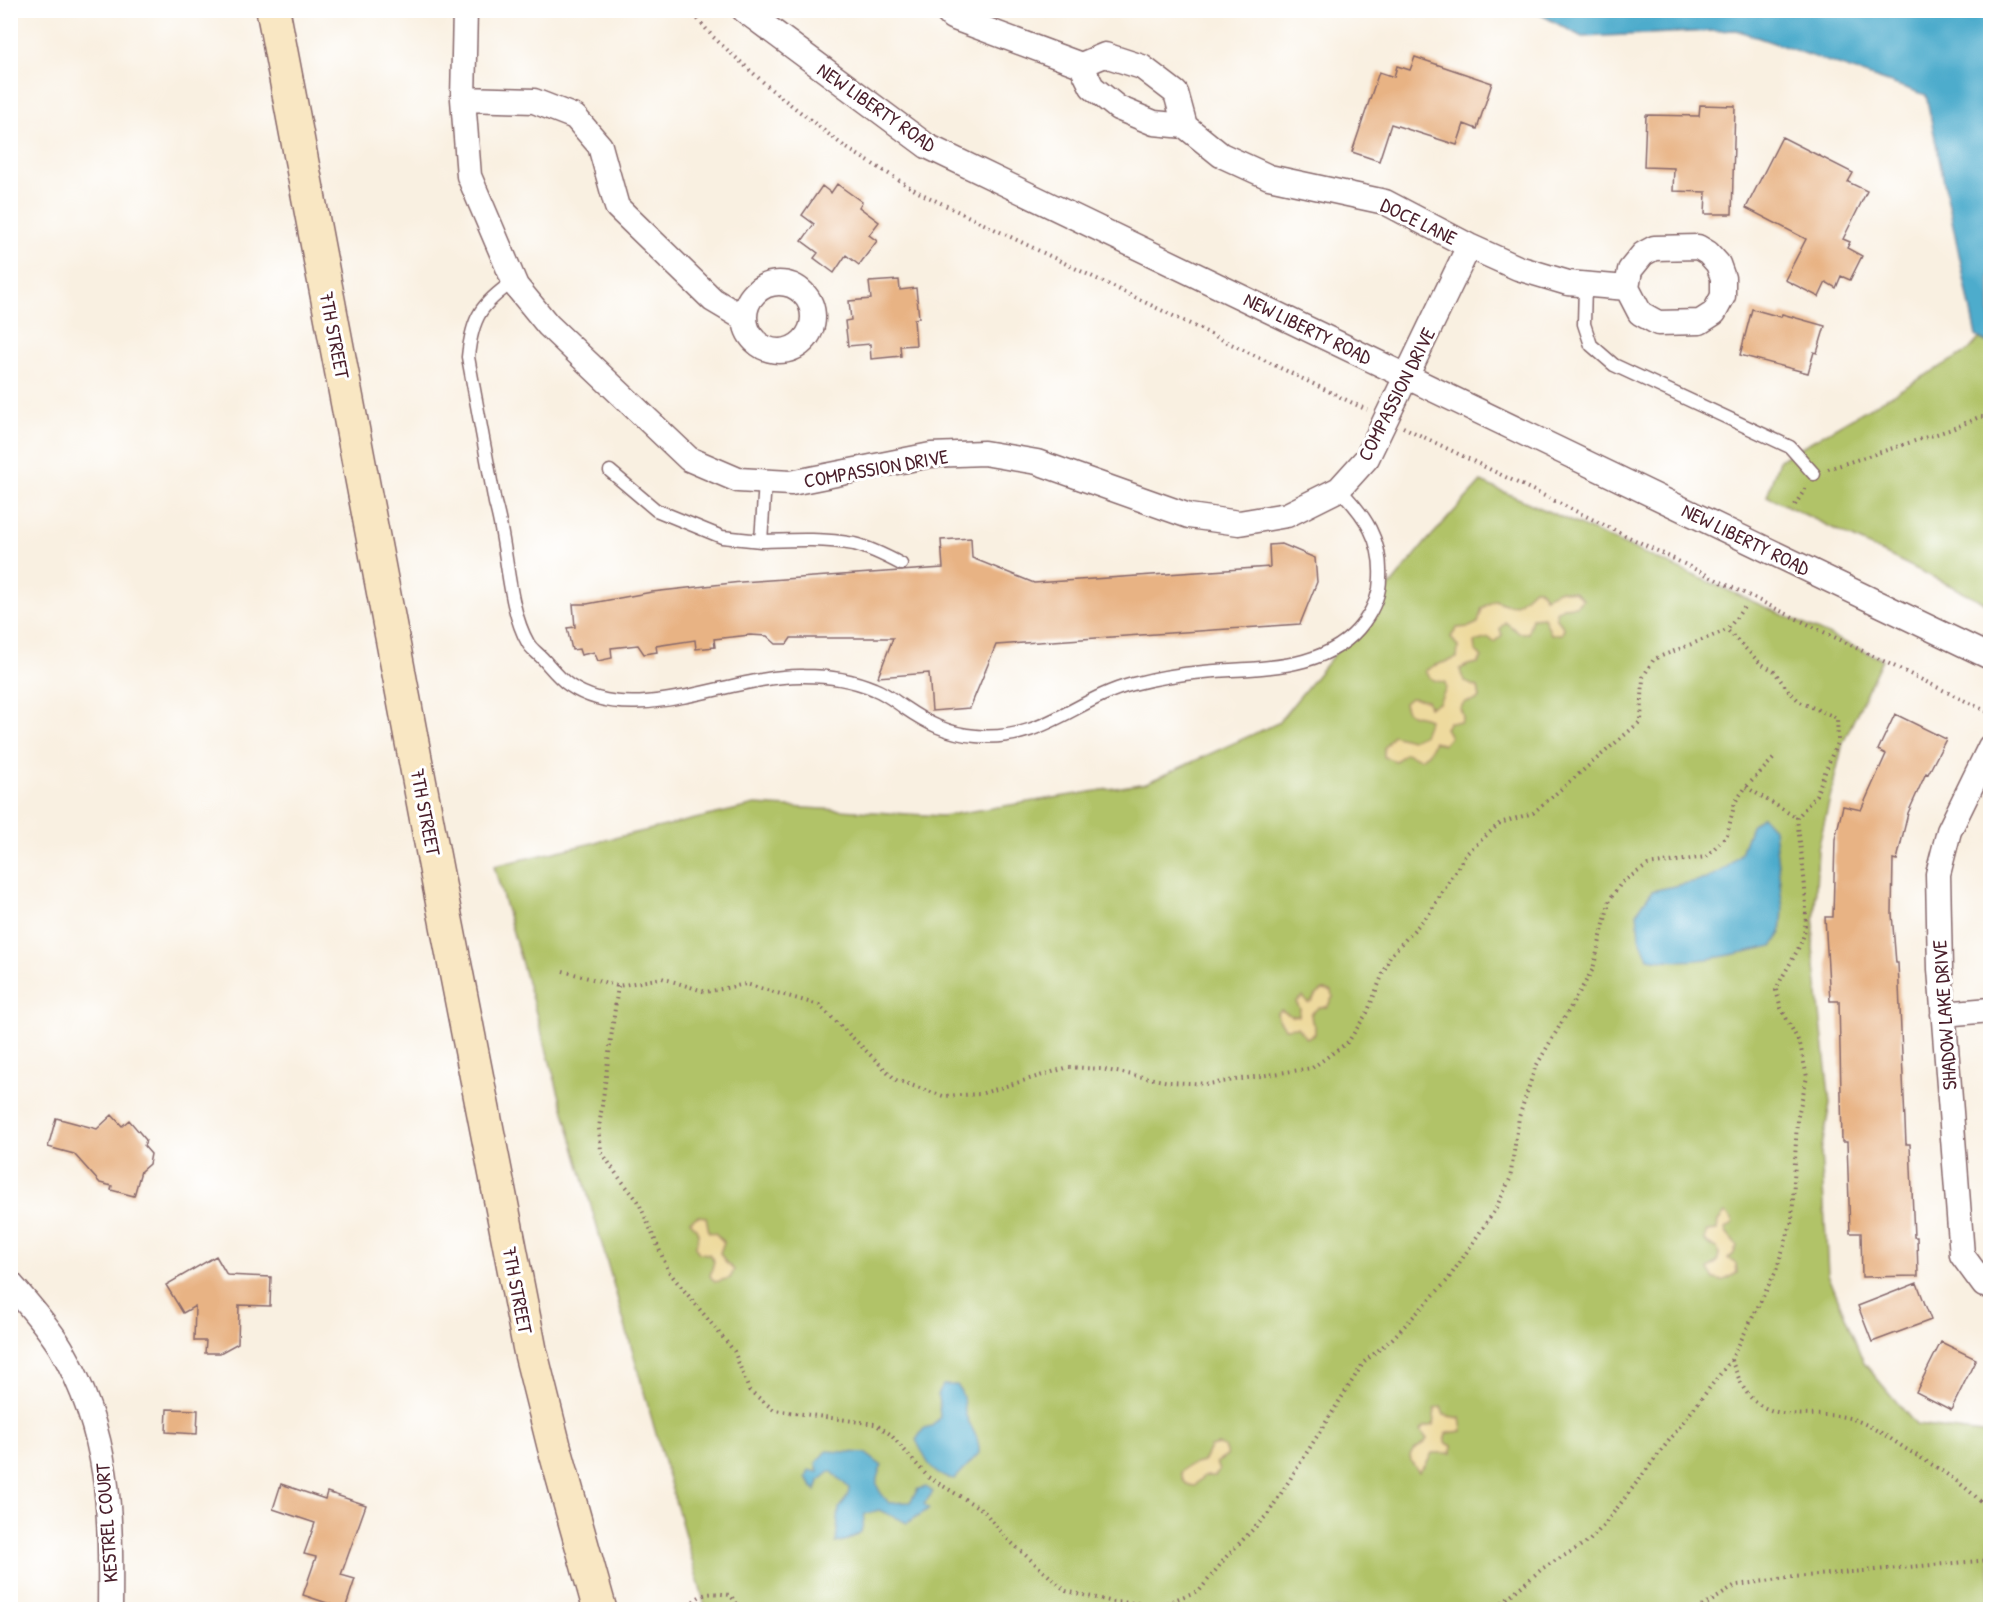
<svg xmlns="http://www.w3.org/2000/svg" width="2001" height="1620" font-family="'Patrick Hand',sans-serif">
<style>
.green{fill:#b1c367;stroke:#7e7149;stroke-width:1.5}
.sand{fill:#eeda9e;stroke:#9c7c64;stroke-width:1.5}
.water{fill:#4eaccc;stroke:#4c667c;stroke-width:1.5}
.building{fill:#e8b384}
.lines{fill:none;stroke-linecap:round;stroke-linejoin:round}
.lane-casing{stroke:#87686b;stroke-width:15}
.street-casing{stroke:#87686b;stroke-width:27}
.secondary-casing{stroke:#87686b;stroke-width:36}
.path{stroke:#87686b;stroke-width:4;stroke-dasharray:1.5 4.5;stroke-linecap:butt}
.lane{stroke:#fff;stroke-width:12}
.street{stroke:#fff;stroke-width:24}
.secondary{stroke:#f9e7c3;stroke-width:33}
.labels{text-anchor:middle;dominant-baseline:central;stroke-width:6;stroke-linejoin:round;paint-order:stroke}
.street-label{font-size:20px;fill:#4a1f2b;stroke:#fff}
</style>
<rect width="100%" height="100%" fill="#fff"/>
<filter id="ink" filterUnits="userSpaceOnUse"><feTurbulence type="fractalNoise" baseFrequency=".0167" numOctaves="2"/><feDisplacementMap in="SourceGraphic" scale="12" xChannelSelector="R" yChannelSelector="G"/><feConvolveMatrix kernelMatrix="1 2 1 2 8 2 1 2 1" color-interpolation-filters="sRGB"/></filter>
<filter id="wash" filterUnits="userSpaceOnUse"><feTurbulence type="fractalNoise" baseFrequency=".008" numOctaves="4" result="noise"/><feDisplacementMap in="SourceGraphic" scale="24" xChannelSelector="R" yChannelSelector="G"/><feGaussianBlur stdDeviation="1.35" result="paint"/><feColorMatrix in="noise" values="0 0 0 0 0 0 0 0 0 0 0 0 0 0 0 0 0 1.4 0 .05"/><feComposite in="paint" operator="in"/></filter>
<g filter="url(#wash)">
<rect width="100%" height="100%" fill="#f9f0e1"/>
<path class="green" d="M1990 327V605L1767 496 1779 460 1968 351Z
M1481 482 1725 589 1882 659 1843 743 1818 849 1813 948 1830 1104 1821 1152 1828 1274 1864 1363 1916 1425 1990 1434V1609H706L494 866 755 805 942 816 1146 783 1278 723 1426 542Z"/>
<path class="sand" d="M1534 589H1540L1545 597 1560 590 1574 592 1583 599 1576 606 1563 607 1556 612 1557 619 1564 628 1562 634H1551L1544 617 1532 618 1528 633H1519L1505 622 1500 629 1502 635 1494 642 1489 638 1474 642 1475 650 1482 657 1478 663 1468 665 1460 669C1462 681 1467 684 1478 687L1480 698 1474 701 1465 702 1460 708 1463 716 1461 722H1449L1445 728 1450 737 1443 745 1434 741 1428 754 1420 759 1406 753 1396 761 1384 757V748L1393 735 1411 740 1423 735 1429 719C1418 713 1407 719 1404 703L1410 698 1427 700 1429 707 1439 703 1446 688 1445 682C1435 681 1429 680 1425 671L1433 666 1457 658 1458 647 1451 637 1457 628 1469 627 1478 623 1482 608 1495 600C1516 610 1518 603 1534 589Z
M1323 990 1332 991 1333 997 1327 1007H1319L1311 1014 1312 1022 1315 1026V1034L1306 1038 1297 1027 1285 1028 1278 1018 1277 1013 1281 1010 1291 1016H1299L1300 1009 1296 1002 1303 997 1308 1003 1312 1001 1315 996Z
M1725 1213 1729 1216 1733 1223 1725 1229 1726 1233 1737 1246 1733 1255 1728 1258 1736 1264 1737 1273 1723 1281 1714 1279 1708 1269 1717 1262 1719 1254 1717 1248 1709 1245 1704 1240 1707 1231 1717 1230 1718 1221Z
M698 1216 706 1217 709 1232 715 1233 724 1242 720 1253 726 1263 734 1270 730 1278 715 1282 710 1276 714 1261 709 1254 699 1253 695 1247C701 1235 699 1231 690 1221Z
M1441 1407 1444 1415 1460 1418 1462 1431 1447 1433 1445 1442 1452 1446V1453H1432L1426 1465 1419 1472C1400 1450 1416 1453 1427 1439L1421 1431 1425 1427 1433 1425 1435 1409Z
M1218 1445 1224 1447 1227 1456 1216 1463 1219 1471 1215 1476H1203L1195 1486C1185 1485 1183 1482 1181 1472L1187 1466 1203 1462 1210 1447Z"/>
<path class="water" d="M1534 11H1990V345L1976 336 1926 95 1736 30 1582 37Z
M1762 816 1774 829 1783 910 1781 933 1772 946C1729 955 1693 966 1648 958L1639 937 1637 912 1652 891 1706 879 1726 868 1741 853 1751 826Z
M943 1385H957C965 1397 963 1400 965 1412 969 1428 980 1435 979 1453L955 1479C930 1477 927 1460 916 1440L924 1428 932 1426 940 1417 938 1395Z
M826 1451 865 1453 882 1466C872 1484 877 1489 889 1503L910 1502 918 1489 926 1487 933 1492 924 1504 929 1509 907 1523 879 1510 865 1514 861 1532 848 1540 836 1543 839 1508 848 1496 849 1488 831 1471 819 1481 816 1491 806 1478 809 1470 818 1472 816 1463Z"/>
<g id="blocks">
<path class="building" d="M1415 57 1492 83 1477 129 1464 124 1457 145 1391 124 1379 161 1352 152 1379 72 1394 77 1397 66 1410 70Z
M1700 105 1735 106 1732 214H1705L1706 192 1673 191 1674 168 1644 167 1646 115 1699 116Z
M1782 137 1853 173 1848 182 1867 191 1843 239 1850 242 1847 248 1862 256 1850 280 1841 276 1836 288 1826 282 1819 297 1785 280 1806 239 1746 208Z
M837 184 862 202 859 207 879 222 869 235 877 241 859 265 846 255 834 273 814 258 818 253 802 241 814 224 802 215 822 186 831 193Z
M899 280 900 290 916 288 919 318 914 319 916 345 900 346 901 356 871 359 870 344 848 346 845 321 851 320 849 301 871 299 869 282Z
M1752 309 1781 317 1782 314 1825 326 1817 353 1814 352 1808 373 1740 355Z
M971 538 972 558 1034 583 1270 567 1269 545 1282 544 1315 558 1317 582 1300 624 996 645 970 708 932 711 929 673 878 677 893 638H791L787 644H776L767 636 750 635 714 639 715 647 696 649 695 640 656 646 657 652 644 654 638 645 611 648 612 658 598 661 594 652 581 655 579 649 572 650 567 628 575 627 573 604H587L652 592 741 582 943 568 941 540Z
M1895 714 1946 739 1928 774 1926 773 1908 813 1897 860 1893 859 1892 914 1896 963H1898L1906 1144H1910L1914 1237H1917L1918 1276 1862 1277 1861 1233H1850L1847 1142H1842L1839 1001H1830L1825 917H1833L1835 839 1843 806 1861 810 1886 754 1878 750Z
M112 1115 122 1126 129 1120 146 1140 144 1146 151 1154 149 1164 141 1171 134 1196 111 1190 112 1186 100 1183 74 1154 48 1147 56 1118 97 1129Z
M216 1256 227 1275 271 1277 270 1306 239 1305 238 1343 220 1353H205L206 1341H194L195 1306 183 1313 166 1285Z
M1917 1283 1931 1320 1872 1342 1858 1306Z
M1941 1342 1976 1359 1951 1410 1916 1392Z
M167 1409 198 1410 197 1434 166 1432Z
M281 1484 325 1499 327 1492 366 1505 341 1575 355 1579 345 1609 303 1595 316 1557 304 1554 315 1523 273 1509Z"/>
</g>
</g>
<g filter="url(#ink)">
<use href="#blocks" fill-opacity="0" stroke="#87686b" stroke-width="1.5"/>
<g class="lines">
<g class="lane-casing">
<path id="lane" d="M514 281C481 304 472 317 468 357L495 503C508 545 507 607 528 643 531 649 539 654 544 660 552 669 560 679 569 685 634 730 732 674 804 676 826 676 853 680 874 689 885 693 895 701 905 708 927 723 948 734 976 736 1043 742 1075 699 1133 684 1156 678 1179 674 1204 672 1258 667 1328 672 1364 622 1374 608 1380 595 1380 578 1382 540 1365 515 1339 489
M1585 285 1584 324 1591 345 1614 365 1790 447 1814 474
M610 471 656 510 722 537 761 541 765 482
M761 541C791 540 823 538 854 544 870 548 886 556 901 564"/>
</g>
<g class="street-casing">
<path id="street" d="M465 10 463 99 469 176 516 286 548 325 689 459 738 480 791 483 931 455 984 453 1037 462 1189 516 1239 523 1287 515 1339 489 1367 458 1469 246
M744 10 927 146 1990 657
M945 10 952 17 1081 65 1105 55 1142 67 1176 93 1185 126 1154 123 1118 108 1092 87 1081 65
M463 99 534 101 575 117 600 146 617 207 713 300 745 319
M1185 126 1221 155 1269 177 1385 202 1469 246 1518 268 1568 283 1627 288
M1698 247 1708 253 1718 264 1723 278V296L1714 313 1700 322 1658 323 1640 313 1627 288 1630 270 1643 254 1654 248Z
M745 317a34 34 0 1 1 68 0a34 34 0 1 1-68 0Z
M1943 1014 1990 1010
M10 1283C28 1304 47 1325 61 1348 111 1435 111 1512 110 1610
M1984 1285 1962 1255 1940 969 1938 874 1949 831 1990 747"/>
</g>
<g class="secondary-casing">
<path id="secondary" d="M273 10 436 869 530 1350 554 1446 600 1610"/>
</g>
<path class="path" d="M690 10 713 37 772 90 845 147 918 192 1367 410
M1403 427 1990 713
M1828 469 1952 429 1979 417H1990
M1795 505 1807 486
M1746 787 1797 818
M563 971 618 986 662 978 706 992 746 984 819 1005 896 1080 943 1096 980 1094 1069 1067 1101 1069 1169 1082 1209 1084 1312 1068 1348 1042 1367 1013 1390 956 1429 914 1466 854 1500 823 1533 813 1641 721 1643 677 1654 659 1727 630
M618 986 599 1128 601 1151 617 1175 638 1201 669 1272 734 1351 749 1390 774 1410 875 1424 890 1434 928 1477 983 1510 1006 1538 1066 1591 1114 1602 1164 1604 1200 1590 1227 1556 1268 1514 1364 1362 1393 1338 1447 1281 1495 1210 1510 1179 1519 1117 1535 1068 1593 969 1610 899 1622 882 1648 865 1706 857 1727 835 1735 802 1746 787 1775 757
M1731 1360C1736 1370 1740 1384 1747 1393 1773 1428 1823 1406 1858 1421 1875 1428 1891 1439 1906 1449 1936 1467 1966 1484 1990 1511
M685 1610C700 1592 708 1592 730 1595L742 1610
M1493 1610 1543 1568 1589 1541 1604 1525 1731 1360 1776 1271 1792 1221 1797 1120 1807 1077 1800 1044 1781 1008 1776 990C1783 973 1795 958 1802 940 1812 916 1800 847 1797 818L1816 795 1838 740 1837 718 1800 702 1787 689 1774 671 1760 663 1727 630 1745 606
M1697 1610 1737 1585 1794 1577 1990 1560"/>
<use href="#lane" class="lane"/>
<use href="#street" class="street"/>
<use href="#secondary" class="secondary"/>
</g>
</g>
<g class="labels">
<g class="street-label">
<text transform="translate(877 107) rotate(35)">NEW LIBERTY ROAD</text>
<text transform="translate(1419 221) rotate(26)">DOCE LANE</text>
<text transform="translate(1308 328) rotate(26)">NEW LIBERTY ROAD</text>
<text transform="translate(335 335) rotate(79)">7TH STREET</text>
<text transform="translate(1396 394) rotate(-63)">COMPASSION DRIVE</text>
<text transform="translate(876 468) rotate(-10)">COMPASSION DRIVE</text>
<text transform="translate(1746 539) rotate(26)">NEW LIBERTY ROAD</text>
<text transform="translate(426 812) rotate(79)">7TH STREET</text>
<text transform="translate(1944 1015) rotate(-94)">SHADOW LAKE DRIVE</text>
<text transform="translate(518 1290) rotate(79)">7TH STREET</text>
<text transform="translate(106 1523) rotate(-94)">KESTREL COURT</text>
</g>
</g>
<rect width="2001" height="1620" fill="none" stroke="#fff" stroke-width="36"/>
</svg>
